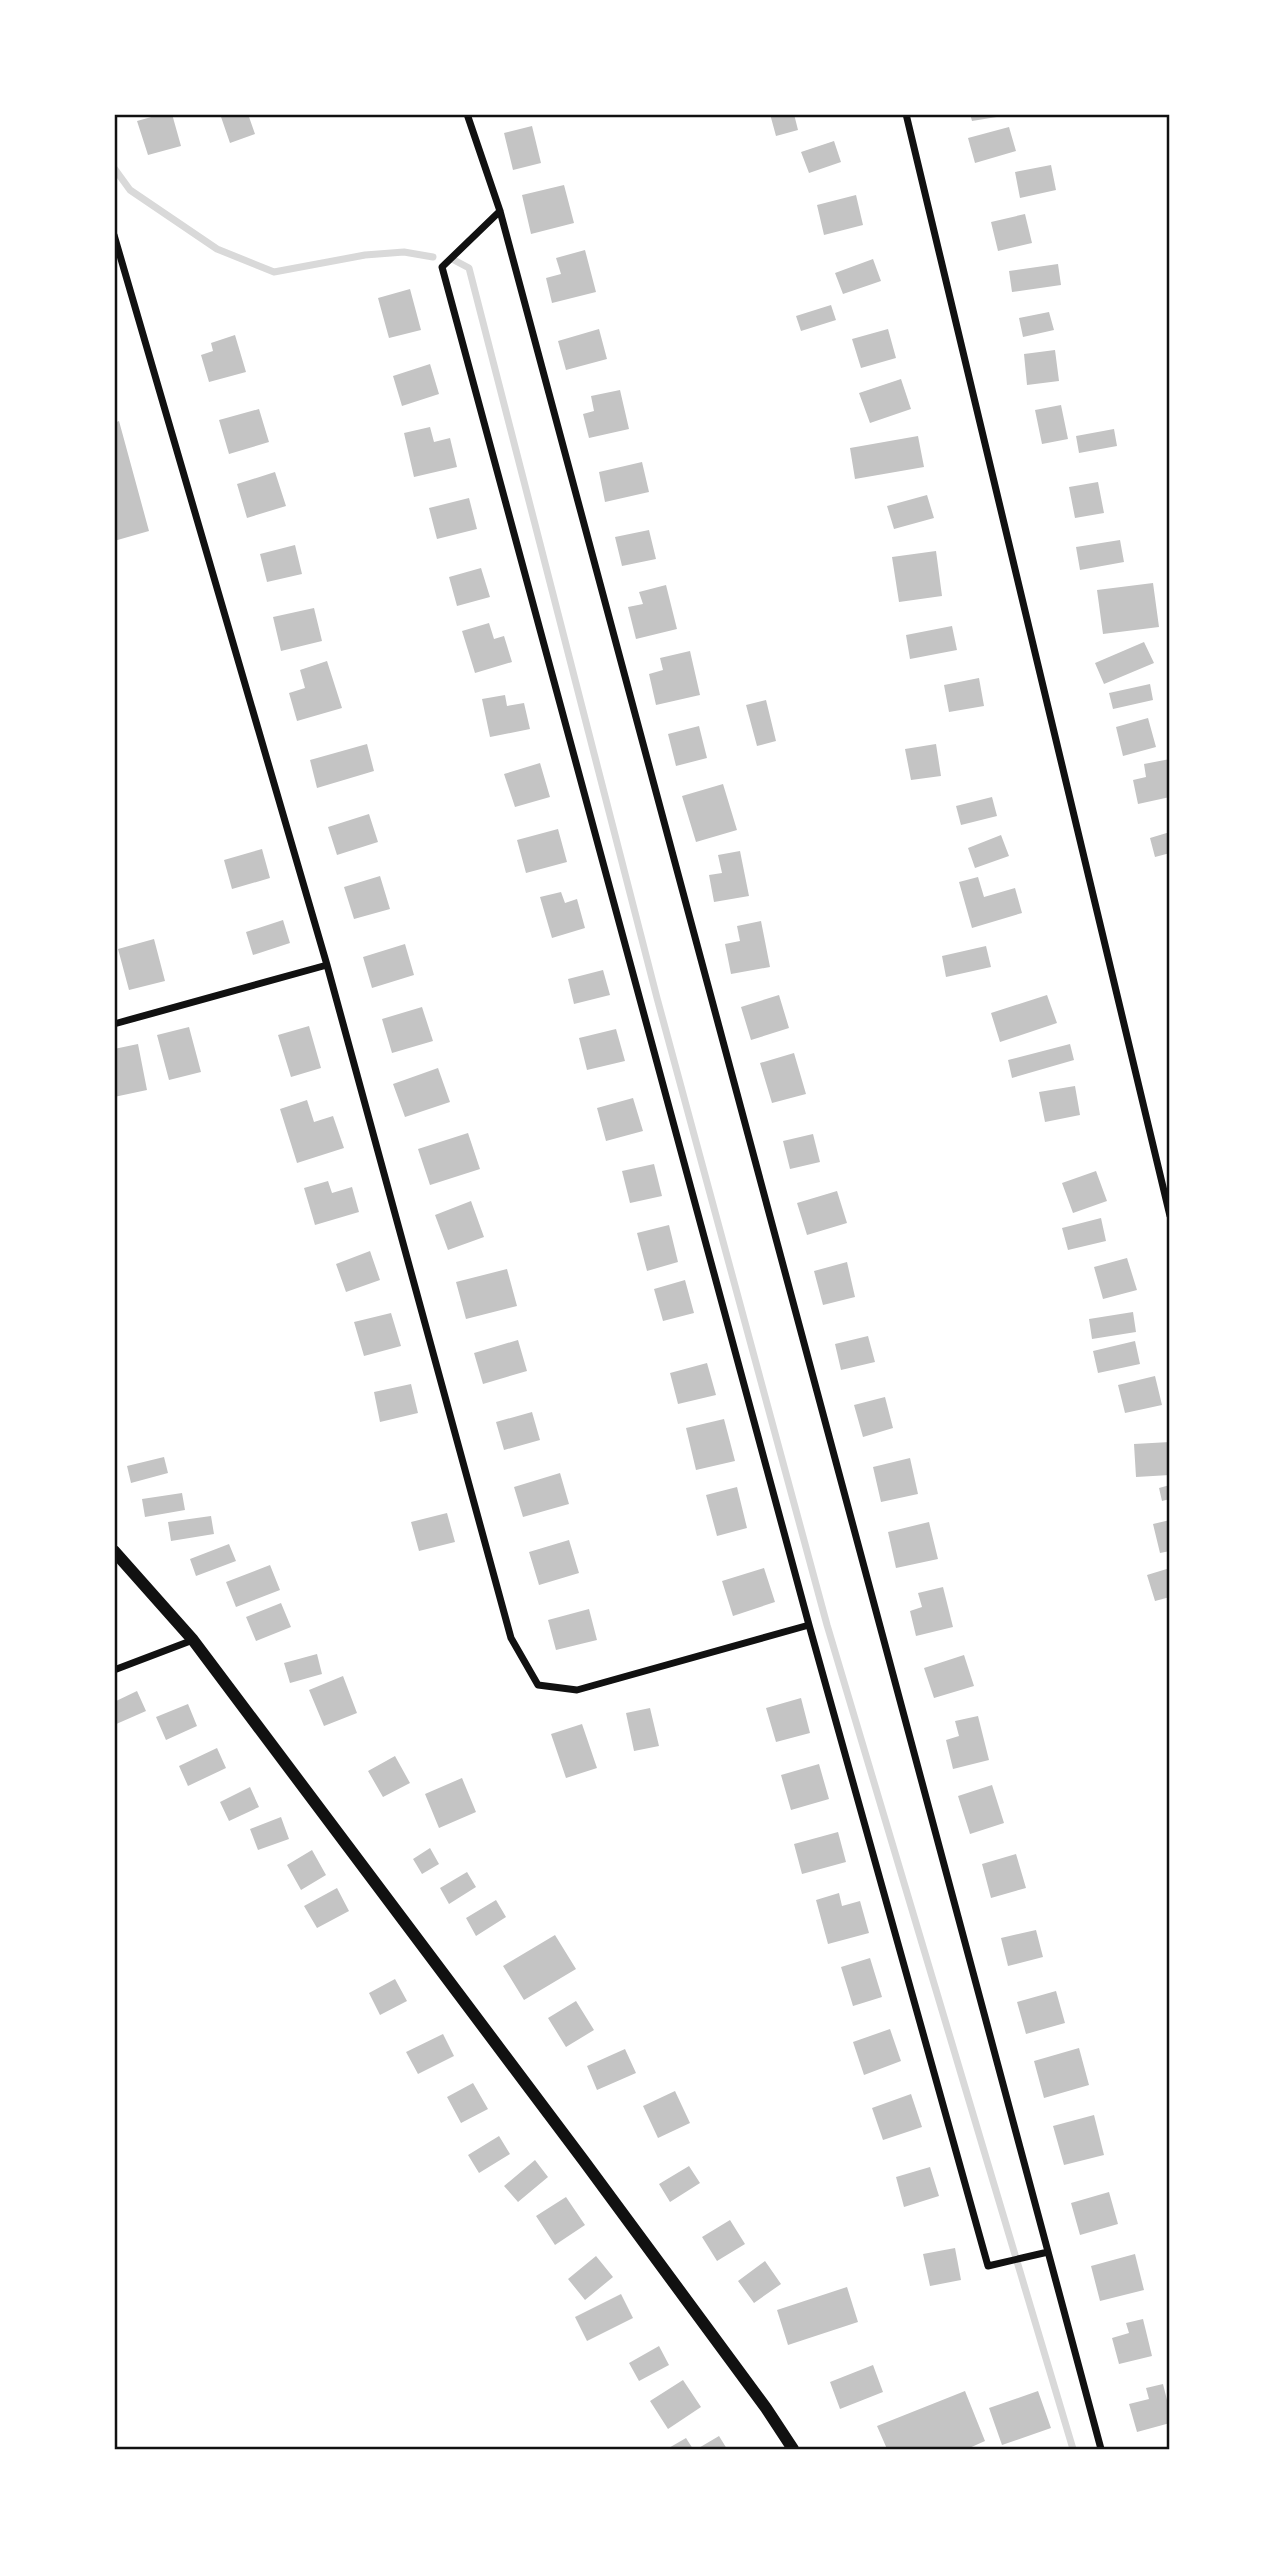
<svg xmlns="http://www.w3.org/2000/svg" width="1284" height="2563" font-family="'Exo 2',sans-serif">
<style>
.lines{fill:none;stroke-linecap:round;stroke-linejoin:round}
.stream{stroke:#d9d9d9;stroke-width:7}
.building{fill:#c4c4c4}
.minor{stroke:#111;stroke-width:7}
.tertiary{stroke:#111;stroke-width:12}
.neatline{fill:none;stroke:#111;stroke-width:2.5}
</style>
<rect width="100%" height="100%" fill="#fff"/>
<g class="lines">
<path class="stream" d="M114 168 130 190 217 249 274 272 365 255 404 252 433 257
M452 259 469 268 657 998 827 1625 1073 2449"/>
</g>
<path class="building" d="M162 114H172L181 146 148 155 137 121Z
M220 114H248L255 134 230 143Z
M770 114H794L798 130 776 136Z
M970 114H1009V115L972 121Z
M532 126 541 163 513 170 504 133Z
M1009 127 1016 151 975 163 968 138Z
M834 141 841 162 809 173 801 152Z
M1051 165 1056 190 1020 198 1015 172Z
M564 185 574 223 531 234 522 195Z
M856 195 863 225 824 235 817 205Z
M1025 214 1032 243 998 251 991 222Z
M585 250 596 292 552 303 546 278 561 274 556 258Z
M873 259 881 281 843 294 835 273Z
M1058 264 1061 285 1012 292 1009 271Z
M410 289 421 330 389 338 378 298Z
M831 305 836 320 801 331 796 316Z
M1049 312 1054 330 1023 337 1019 318Z
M599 329 607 359 566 370 558 341Z
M888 329 896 358 861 368 852 339Z
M235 335 246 372 209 382 201 355 213 351 211 343Z
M1055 350 1059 381 1027 385 1024 354Z
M430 364 439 394 402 406 393 376Z
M901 379 911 409 870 423 859 393Z
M620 390 629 429 589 438 583 414 594 411 591 396Z
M1061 405 1068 439 1042 444 1035 410Z
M259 409 269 442 229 454 219 420Z
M119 421 149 531 114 541V423Z
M430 427 434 442 450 438 457 467 414 477 404 433Z
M1114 429 1117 446 1079 453 1076 436Z
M918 436 924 467 855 479 850 448Z
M642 462 649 492 605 502 599 472Z
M275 472 286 506 247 518 237 484Z
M1098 482 1104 513 1075 518 1069 487Z
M927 495 934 518 894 529 887 506Z
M469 498 477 529 437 539 429 508Z
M649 530 656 559 622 566 615 537Z
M1120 540 1124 562 1080 570 1076 547Z
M295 545 302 574 267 582 260 554Z
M936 551 942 596 899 602 892 557Z
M481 568 490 597 457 606 449 577Z
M1153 583 1159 627 1103 634 1097 590Z
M666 585 677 629 636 639 628 607 643 604 639 592Z
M314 608 322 641 281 651 273 617Z
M489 623 494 639 504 636 512 662 475 673 462 631Z
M952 626 957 650 910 659 906 635Z
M1144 642 1154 663 1104 684 1095 663Z
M690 651 700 695 656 705 649 674 663 670 660 658Z
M327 661 342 708 297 721 289 693 305 688 300 670Z
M979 678 984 706 949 712 944 685Z
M1150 684 1153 700 1113 709 1109 693Z
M505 695 507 706 524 703 530 729 490 737 482 699Z
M766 700 776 741 757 746 746 705Z
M1148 718 1156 747 1123 756 1116 727Z
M699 726 707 758 676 766 668 734Z
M367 744 374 771 317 788 310 760Z
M936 744 941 776 911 780 905 749Z
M1170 759V797L1138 804 1133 780 1146 777 1144 764Z
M540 763 550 797 515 807 504 774Z
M723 784 737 830 696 842 682 796Z
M992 797 997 816 961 825 956 806Z
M369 814 378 842 337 855 328 827Z
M558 829 567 862 526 873 517 840Z
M1170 832V853L1155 857 1150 838Z
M1001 835 1009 856 975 868 968 848Z
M262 849 270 878 232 889 224 860Z
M740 851 749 896 714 902 709 875 722 873 718 855Z
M380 876 390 909 354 919 344 887Z
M978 877 984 897 1015 888 1022 913 972 928 959 882Z
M561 892 565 903 577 899 585 928 552 938 540 897Z
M283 920 290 943 253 955 246 932Z
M761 921 770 967 731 974 725 944 740 941 737 926Z
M154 939 165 981 129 990 118 949Z
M405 944 414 975 372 988 363 957Z
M986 946 991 967 946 977 942 956Z
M603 970 610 995 574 1004 568 979Z
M779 995 789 1028 751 1040 741 1007Z
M1047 995 1057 1023 1000 1042 991 1013Z
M422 1007 433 1041 392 1053 382 1019Z
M309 1026 321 1068 291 1077 278 1035Z
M189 1027 201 1072 169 1080 157 1035Z
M616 1029 625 1061 587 1070 579 1038Z
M138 1044 147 1090 114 1097V1049Z
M1070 1044 1074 1060 1012 1078 1008 1060Z
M794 1053 806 1094 772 1103 760 1063Z
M438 1068 450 1102 405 1117 393 1084Z
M1075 1086 1080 1115 1045 1122 1039 1092Z
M633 1098 643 1131 606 1141 597 1108Z
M307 1100 314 1122 333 1116 344 1148 297 1163 280 1109Z
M468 1133 480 1169 430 1185 418 1149Z
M813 1134 820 1162 790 1169 783 1141Z
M654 1164 662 1196 630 1203 622 1171Z
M1096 1171 1107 1201 1073 1213 1062 1183Z
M328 1181 332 1193 352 1187 359 1212 315 1225 304 1188Z
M837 1191 847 1223 807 1235 797 1203Z
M471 1201 484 1237 448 1250 435 1215Z
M1101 1218 1106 1241 1068 1250 1062 1228Z
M669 1225 678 1262 647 1271 637 1233Z
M370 1251 380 1280 346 1292 336 1264Z
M1127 1258 1137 1290 1103 1299 1094 1267Z
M847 1262 855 1297 823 1305 814 1271Z
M507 1269 517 1306 466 1319 456 1282Z
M685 1280 694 1313 663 1321 654 1289Z
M1133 1312 1136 1332 1092 1339 1089 1319Z
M391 1313 401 1346 364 1356 354 1322Z
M868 1336 875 1362 841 1370 835 1344Z
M518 1340 527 1371 483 1384 474 1353Z
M1135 1341 1140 1364 1098 1373 1093 1351Z
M707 1363 716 1395 678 1404 670 1373Z
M1155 1376 1162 1405 1125 1413 1118 1385Z
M411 1384 418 1413 380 1422 374 1392Z
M885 1397 893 1428 863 1437 854 1405Z
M532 1412 540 1440 504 1450 496 1422Z
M724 1419 735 1461 696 1470 686 1428Z
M1170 1442V1475L1136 1477 1134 1444Z
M164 1457 168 1473 131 1483 127 1466Z
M910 1458 918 1494 881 1502 873 1467Z
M560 1473 569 1504 523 1517 514 1487Z
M1170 1485V1499L1162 1501 1159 1488Z
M737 1487 747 1528 717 1536 706 1495Z
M182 1493 185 1510 145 1517 142 1499Z
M447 1513 455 1542 419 1551 411 1522Z
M211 1516 214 1534 171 1541 168 1522Z
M1170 1520V1551L1160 1553 1153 1524Z
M929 1522 938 1559 896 1568 888 1532Z
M569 1540 579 1573 539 1585 529 1552Z
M229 1544 236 1561 196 1576 190 1559Z
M270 1565 280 1590 236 1607 226 1582Z
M764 1568 775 1602 733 1616 722 1581Z
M1170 1568V1597L1155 1601 1147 1575Z
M943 1587 953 1627 916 1636 910 1611 922 1607 918 1593Z
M281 1603 291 1627 256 1641 246 1617Z
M589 1609 597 1640 556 1650 548 1620Z
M317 1654 322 1674 290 1683 284 1663Z
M964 1655 974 1686 934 1698 924 1668Z
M343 1676 357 1713 324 1726 309 1690Z
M137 1691 146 1711 114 1725V1702Z
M801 1698 810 1733 776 1742 766 1708Z
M188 1704 197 1726 166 1740 156 1717Z
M650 1708 659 1746 634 1751 626 1713Z
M978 1716 989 1760 953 1769 946 1740 959 1736 955 1721Z
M582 1724 597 1768 566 1778 551 1734Z
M217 1748 226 1768 188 1786 179 1766Z
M395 1756 410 1783 383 1797 368 1771Z
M819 1764 829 1799 791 1810 781 1775Z
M462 1778 476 1812 439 1828 425 1794Z
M992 1785 1004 1823 970 1834 958 1796Z
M250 1787 259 1807 229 1821 220 1802Z
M281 1817 289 1839 258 1850 250 1829Z
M838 1832 846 1862 802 1874 794 1844Z
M430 1848 439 1864 422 1874 413 1859Z
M312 1850 326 1875 301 1890 287 1865Z
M1016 1854 1026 1888 991 1898 982 1864Z
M467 1872 476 1887 449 1904 440 1888Z
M337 1888 349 1911 317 1928 304 1906Z
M839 1893 842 1906 860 1901 869 1933 828 1944 816 1900Z
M496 1900 506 1917 476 1936 466 1918Z
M1036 1930 1043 1957 1008 1966 1001 1938Z
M555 1935 576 1969 524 2000 503 1966Z
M870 1958 882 1997 853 2006 841 1967Z
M395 1979 407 2001 380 2015 369 1993Z
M1056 1991 1065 2023 1026 2034 1017 2002Z
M576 2001 594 2030 566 2047 548 2018Z
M890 2029 901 2061 864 2075 853 2042Z
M443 2034 454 2056 418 2074 406 2052Z
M1079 2048 1089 2085 1044 2098 1034 2061Z
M625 2049 636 2073 597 2090 587 2066Z
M473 2083 488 2109 461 2123 447 2097Z
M675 2091 690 2123 658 2138 643 2106Z
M911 2094 922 2127 883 2140 872 2108Z
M1094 2115 1104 2155 1064 2165 1053 2126Z
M499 2136 510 2154 479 2173 468 2155Z
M535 2160 548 2177 518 2202 504 2186Z
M689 2166 700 2183 670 2202 659 2184Z
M930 2167 939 2196 904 2207 896 2177Z
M1109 2192 1118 2224 1080 2235 1071 2203Z
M566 2197 585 2225 555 2245 536 2216Z
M730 2220 745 2244 717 2261 702 2237Z
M955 2248 961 2280 930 2286 923 2254Z
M1135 2254 1144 2290 1100 2301 1091 2266Z
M596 2256 613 2277 585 2300 568 2279Z
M765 2261 781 2284 754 2303 738 2281Z
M847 2287 858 2322 788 2345 777 2310Z
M621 2294 633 2318 587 2341 575 2317Z
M1143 2319 1152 2356 1119 2364 1112 2338 1129 2333 1126 2323Z
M659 2346 669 2365 639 2381 629 2363Z
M873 2365 883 2392 840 2409 830 2382Z
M683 2380 701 2407 668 2429 650 2401Z
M1163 2384 1170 2412V2423L1137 2432 1129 2404 1149 2399 1146 2388Z
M965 2391 985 2441 967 2449H887L877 2426Z
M1038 2391 1051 2428 1002 2445 989 2408Z
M719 2436 727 2449H697Z
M686 2438 693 2449H667Z"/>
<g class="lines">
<path class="minor" d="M467 114 500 211 1101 2449
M906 114 1170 1216
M500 211 442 267 809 1625 988 2266 1048 2252
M114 235 327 965 511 1638 538 1685 577 1690 809 1625
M114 1024 327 965
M114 1670 193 1640"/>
<path class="tertiary" d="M114 1551 193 1640 584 2161 766 2408 793 2449"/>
</g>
<rect width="1284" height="2563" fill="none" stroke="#ffffff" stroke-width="231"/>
<rect x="116" y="116" width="1052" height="2332" class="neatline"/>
</svg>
